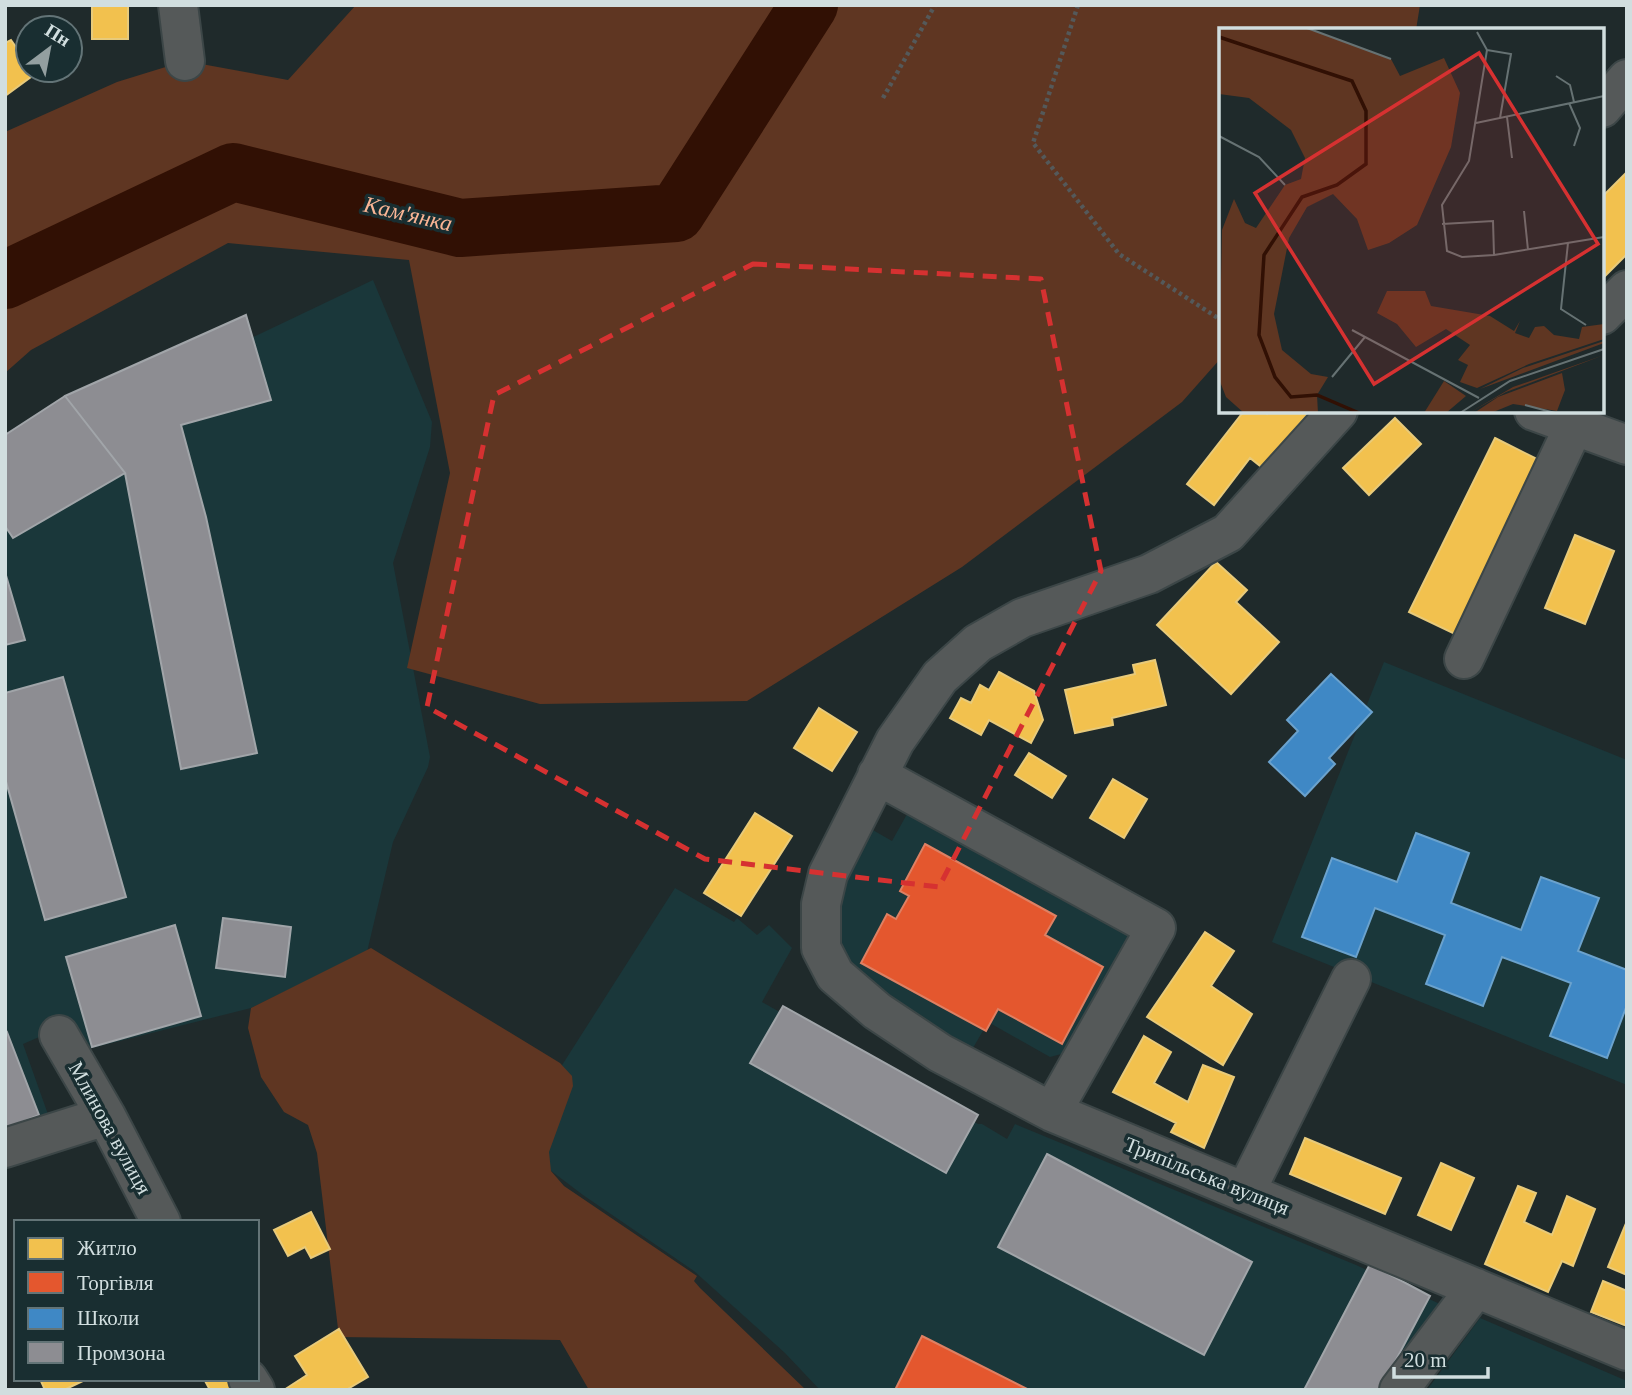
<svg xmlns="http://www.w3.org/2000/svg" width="1632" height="1395" font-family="'Times New Roman',serif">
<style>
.built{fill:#1a373a}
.green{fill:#5f3622}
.homes{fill:#f2c14e;stroke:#e8ca7a;stroke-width:2}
.shops{fill:#e4572e;stroke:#de8063;stroke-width:2}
.schools{fill:#3f88c5;stroke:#6ba2cd;stroke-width:2}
.industry{fill:#8d8d92;stroke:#a1a5a9;stroke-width:2}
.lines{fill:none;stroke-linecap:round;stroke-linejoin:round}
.river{stroke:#311004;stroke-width:58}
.minor-casing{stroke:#3c4647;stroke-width:42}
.path{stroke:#54595a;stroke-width:4.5;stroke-dasharray:3.5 3.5;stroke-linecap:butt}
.minor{stroke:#555959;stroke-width:38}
.marked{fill:none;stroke:#d63131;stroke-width:5;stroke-dasharray:14 9;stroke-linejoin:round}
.labels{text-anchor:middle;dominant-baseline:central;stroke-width:7;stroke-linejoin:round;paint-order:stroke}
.street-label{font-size:21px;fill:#d1dedf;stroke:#192e31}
.water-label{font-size:23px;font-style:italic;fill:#fab595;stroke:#192e31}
.inset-river{fill:none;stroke:#311004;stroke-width:3.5}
.inset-road{fill:none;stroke:#667273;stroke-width:2}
.view{fill:#d63131;fill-opacity:0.15;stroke:#d63131;stroke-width:3.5}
.inset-edge{fill:none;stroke:#d1dedf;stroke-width:3.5}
</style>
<rect width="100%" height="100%" fill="#1f2a2b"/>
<path class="built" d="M373 280 432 422 430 447 393 563 430 757 428 767 393 842 367 952 251 1008 88 1049 60 1028 23 1044 55 1134 5 1150V439L247 340Z
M1384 662 1627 760V1085L1272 942Z
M911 807 1135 938 1065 1053 1050 1057 988 1022 973 1048H964L862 978 844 960 836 930 838 896 871 829 892 841Z
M675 888 734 922 737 918 757 935 769 925 792 948 762 1002 978 1124H982L1007 1139 1015 1124 1356 1265 1442 1305 1392 1390H820L785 1353 694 1271 583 1195 513 1142Z
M1480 1318 1627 1381V1390H1427Z"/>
<path class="green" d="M356 5H1420L1416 30H1221V358L1182 402 962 567 747 701 540 704 407 668 450 473 409 260 228 243 31 350 5 373V132L117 82 185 61 288 80Z
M371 948 560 1063 572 1076 573 1086 549 1152 551 1171 564 1186 697 1276 694 1281 700 1288 806 1390H589L560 1340 339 1337 317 1153 308 1125 284 1112 261 1077 248 1028 251 1008Z"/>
<path class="homes" d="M92 5H128V39H92Z
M11 40 28 64V70H32L35 74 5 96V43Z
M1627 172V254L1602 279V197Z
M1244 411H1264L1267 414 1269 411 1309 412 1264 469 1250 458 1214 505 1187 484Z
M1395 418 1421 444 1369 495 1343 468Z
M1495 438 1543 462 1457 635 1409 612Z
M1575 535 1614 551 1585 624 1545 608Z
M1216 562 1247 590 1236 602 1279 642 1231 694 1157 625Z
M1155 660 1166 705 1112 718 1113 725 1075 733 1065 690 1135 674 1133 665Z
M999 672 1034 691 1043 720 1031 743 989 720 981 735 950 718 961 698 971 703 980 685 989 690Z
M819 708 857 732 832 771 794 748Z
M1029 753 1066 776 1052 798 1015 775Z
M1113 779 1147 799 1124 838 1090 818Z
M755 813 792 836 741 916 704 893Z
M1205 932 1234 951 1211 986 1252 1014 1223 1065 1147 1017Z
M1144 1036 1171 1052 1154 1083 1188 1102 1203 1065 1234 1077 1204 1148 1171 1132 1176 1123 1113 1092Z
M1305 1138 1401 1178 1385 1214 1290 1174Z
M1441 1163 1474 1178 1451 1230 1418 1215Z
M1518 1186 1536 1193 1524 1222 1552 1235 1567 1196 1595 1209 1573 1266 1562 1261 1548 1292 1485 1264Z
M311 1212 330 1249 311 1258 305 1247 288 1256 274 1230Z
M1627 1221V1275L1608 1267Z
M1603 1281 1627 1291V1326L1591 1312Z
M339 1329 368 1377 346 1390H284L307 1375 295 1356Z
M40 1379H87L64 1390H45Z
M204 1379H232L239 1390H210Z"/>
<path class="shops" d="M925 844 1056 916 1045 935 1103 967 1062 1044 998 1009 986 1031 861 963 887 914 896 919 909 896 900 891Z
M922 1336 1029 1390H895Z"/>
<path class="schools" d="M1331 674 1372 712 1329 758 1335 764 1305 796 1269 762 1298 731 1287 720Z
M1416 833 1469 853 1451 903 1521 930 1541 877 1599 898 1578 951 1627 970V1005L1607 1058 1550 1036 1571 983 1502 957 1483 1006 1426 984 1445 935 1375 908 1356 957 1302 937 1332 858 1397 882Z"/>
<path class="industry" d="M246 315 271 400 181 425 206 517 257 753 181 769 125 473 65 396Z
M65 396 125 473 13 538 5 526V435Z
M5 572 25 640 5 645Z
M63 677 126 897 45 920 5 778V693Z
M223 918 291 927 285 977 216 968Z
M175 925 201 1016 92 1047 66 957Z
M783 1006 978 1115 946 1173 750 1063Z
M7 1032 39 1115 5 1129V1033Z
M1047 1154 1252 1262 1204 1355 998 1247Z
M1370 1264 1430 1296 1380 1390H1304Z"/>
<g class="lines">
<path class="river" d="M5 280 233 172 460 228 676 213 809 5"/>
<g class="minor-casing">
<path id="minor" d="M178 5 185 61
M1602 108 1627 79
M1602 315 1627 290
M1338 411 1228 533 1149 574 1022 618 978 643 940 677 895 741 828 874 821 904V948L835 975 877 1011 940 1053 1052 1112 1627 1351
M1534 411 1627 445
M1464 659 1574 426
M877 775 1156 928 1052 1112
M59 1035 106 1116 161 1222
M5 1148 106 1116
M1246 1191 1351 979
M248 1379 255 1390
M1399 1390 1476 1288"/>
</g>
<path class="path" d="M1078 5 1033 143 1119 254 1221 320
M883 98 935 5"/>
<use href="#minor" class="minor"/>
</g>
<path class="marked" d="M753 264 1041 279 1101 571 939 887 705 859 427 707 494 395Z"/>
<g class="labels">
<g class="street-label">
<text transform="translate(110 1128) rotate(61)">Млинова вулиця</text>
<text transform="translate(1207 1176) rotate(22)">Трипільська вулиця</text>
</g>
<g class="water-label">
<text transform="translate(408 214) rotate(13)">Кам'янка</text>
</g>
</g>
<g transform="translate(1219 28)">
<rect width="385" height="385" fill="#1f2a2b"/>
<path d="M0 0H88L172 31 181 48 225 30 241 65 232 119 198 197 170 215 149 222 138 191 114 166 88 179 70 210 55 286 63 322 92 346 109 349 98 367 99 385H25L7 369 0 351 3 202 15 171 26 195 37 200 66 157 82 151 86 130 72 102 30 70 0 66ZM168 263H206L212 278 271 288 295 303 301 293 296 305 310 310 316 299 325 298 335 307 360 311 363 299 385 296V311L310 336 258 360 241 354 249 337 239 332 251 317 227 301 197 319 178 296 158 285ZM385 313V315L261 361 304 340ZM385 327 287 364 250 385 294 359ZM343 345 346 362 338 383 294 376 272 385H255L279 369ZM225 353 247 368 227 385H205Z" fill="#5f3622"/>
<path class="inset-river" d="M0 9 133 53 147 83V136L118 157 83 169 45 227 40 307 56 349 72 369 98 367 140 385"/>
<path class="inset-road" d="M88 0 172 31M258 4 268 22 250 133 223 177 228 223 243 229 275 227 385 209M268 22 292 26 281 90M337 48 351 57 355 74M350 75 361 100 355 118M288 89 293 130M257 95 385 68M0 108 40 129 66 157M305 183 309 222M223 196 274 193 275 227M349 215 342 281 367 297M133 302 260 370M113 349 146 309M306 377 336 385M241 385 291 353 385 321"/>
<path class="view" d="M260 25 379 216 155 356 36 165Z"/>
<rect width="385" height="385" class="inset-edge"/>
</g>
<rect width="1632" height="1395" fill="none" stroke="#d1dedf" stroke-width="14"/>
<rect x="14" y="1220" width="245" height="161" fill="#192e31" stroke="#637477" stroke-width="2"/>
<rect x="28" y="1238" width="35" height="21" fill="#f2c14e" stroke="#637477" stroke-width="2"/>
<text x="77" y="1255" font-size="21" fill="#d1dedf">Житло</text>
<rect x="28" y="1272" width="35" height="21" fill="#e4572e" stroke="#637477" stroke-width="2"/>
<text x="77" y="1290" font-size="21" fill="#d1dedf">Торгівля</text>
<rect x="28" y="1308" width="35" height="21" fill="#3f88c5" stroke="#637477" stroke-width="2"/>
<text x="77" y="1325" font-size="21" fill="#d1dedf">Школи</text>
<rect x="28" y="1342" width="35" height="21" fill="#8d8d92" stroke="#637477" stroke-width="2"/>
<text x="77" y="1360" font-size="21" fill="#d1dedf">Промзона</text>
<g transform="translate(49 49) rotate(32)"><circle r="33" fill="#192e31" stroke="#637477" stroke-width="2"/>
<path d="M0-5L12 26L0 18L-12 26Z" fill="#939fa0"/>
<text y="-10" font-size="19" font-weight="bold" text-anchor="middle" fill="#d1dedf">Пн</text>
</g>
<path d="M1394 1367v10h94v-10" fill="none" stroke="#d1dedf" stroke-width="3.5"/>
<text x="1404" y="1367" font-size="21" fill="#d1dedf" stroke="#192e31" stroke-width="5" paint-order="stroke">20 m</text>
</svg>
